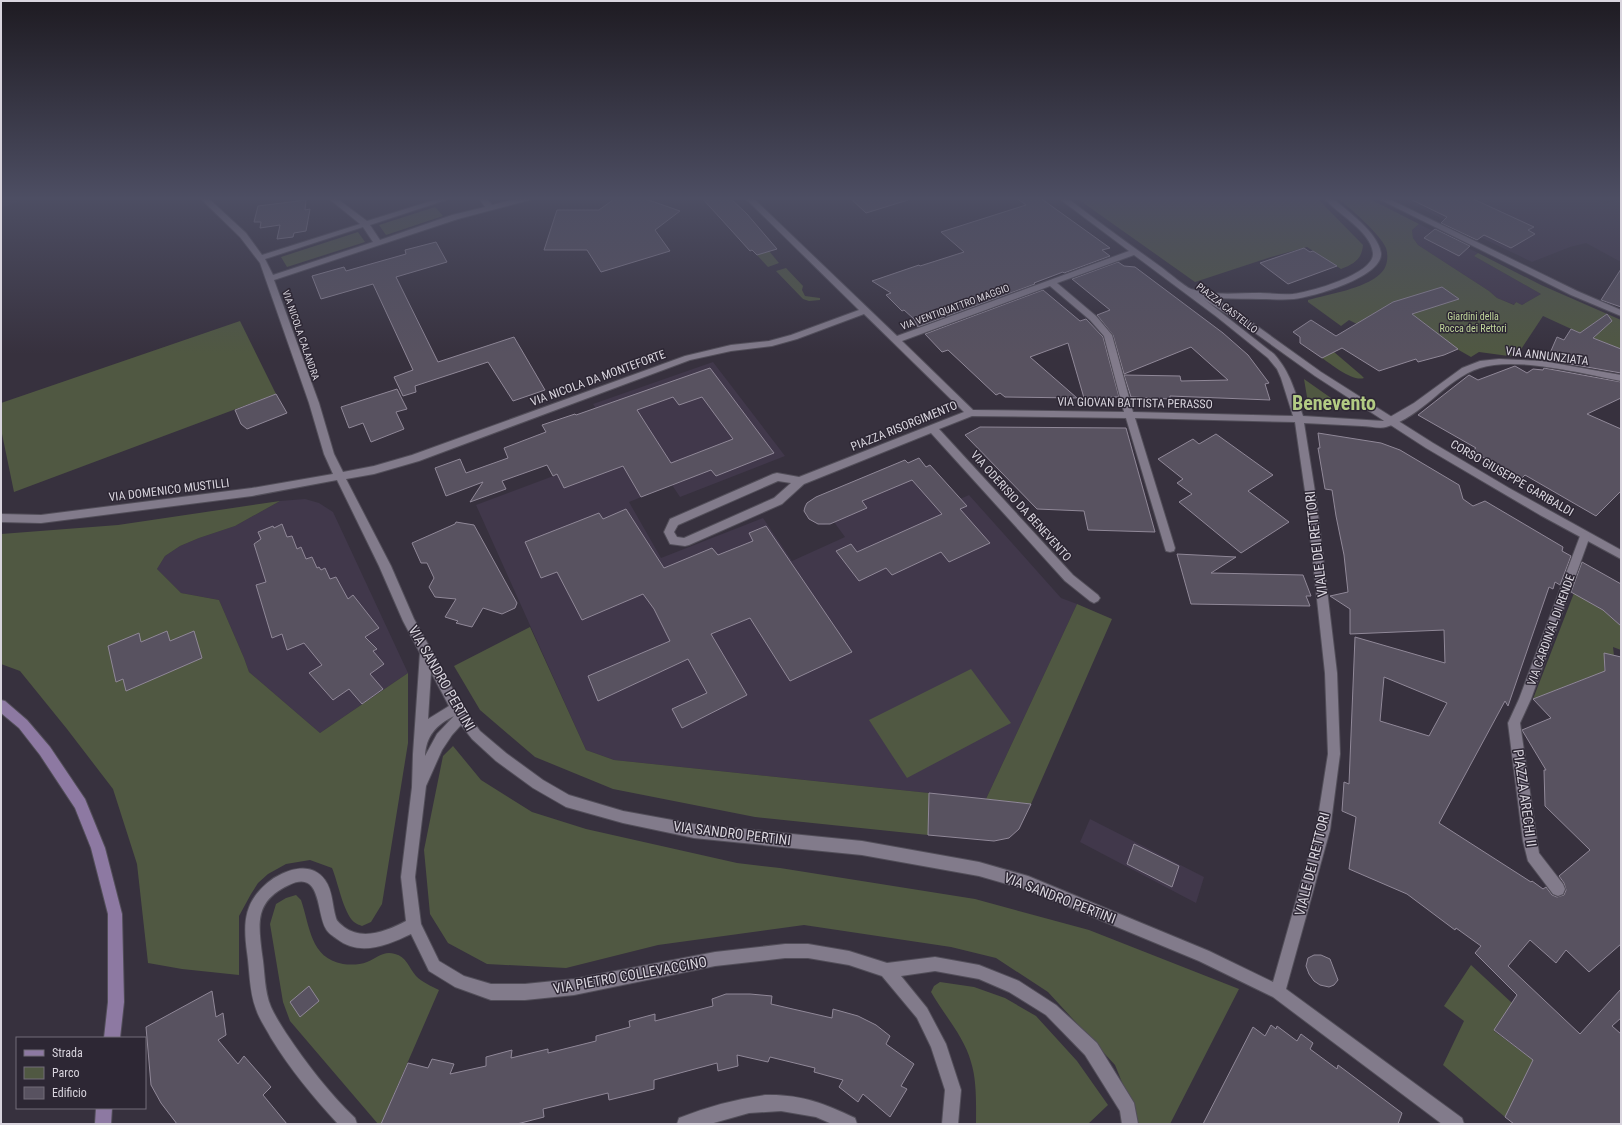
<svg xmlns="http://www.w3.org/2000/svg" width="1622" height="1125" font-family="'Roboto Condensed',sans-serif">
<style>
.built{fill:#41384b}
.green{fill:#505842}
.building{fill:#585260;stroke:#908898;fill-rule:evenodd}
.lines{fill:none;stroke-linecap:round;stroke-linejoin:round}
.pedestrian-casing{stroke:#524e59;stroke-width:2}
.minor-casing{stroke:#524e59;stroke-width:2}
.tertiary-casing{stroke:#524e59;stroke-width:2}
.secondary-casing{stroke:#524e59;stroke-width:2}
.pedestrian{fill:#827b8b;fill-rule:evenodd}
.minor{fill:#827b8b;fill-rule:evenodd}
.tertiary{fill:#827b8b;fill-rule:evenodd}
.secondary{fill:#8d79a2;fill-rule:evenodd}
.labels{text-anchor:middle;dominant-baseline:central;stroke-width:3;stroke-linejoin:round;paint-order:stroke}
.far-street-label{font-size:10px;fill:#d9d5de;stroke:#2d2734}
.far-park-label{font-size:10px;fill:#c2d89c;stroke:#2d2734}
.street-label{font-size:12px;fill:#d9d5de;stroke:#2d2734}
.near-street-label{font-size:14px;fill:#d9d5de;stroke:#2d2734}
.town-label{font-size:20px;font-weight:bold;fill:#b2cb83;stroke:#2d2734}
</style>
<rect width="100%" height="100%" fill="#37313e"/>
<path class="built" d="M1 197H31L1 208Z
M1397 197H1592L1604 204 1621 199V262L1586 243 1570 247 1532 262Z
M1419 224 1478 253 1474 256 1541 294 1522 305 1515 302V305L1497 298 1489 291 1418 245 1413 238 1412 230Z
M713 362 785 456 680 497 672 485 629 502 661 558 763 518 792 561 845 537 834 522 824 525 818 524 809 519 805 511V507L811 500 905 460 908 463 919 458 926 467 930 465 960 499 969 495 1061 598 1077 604 986 799 614 760 586 750 476 505 580 466 610 432 593 404Z
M305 499 319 503 333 512 408 673 320 733 249 672 244 658 219 600 181 593 157 569 165 556 180 546 199 538 235 526 280 501Z
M1090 819 1204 877 1196 903 1080 842Z"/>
<path class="green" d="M1075 197H1316L1363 245C1362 259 1354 264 1341 269L1307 247 1271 257 1195 282Z
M1331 197H1366L1419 224 1412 230 1413 238 1418 245 1489 291 1497 298 1514 305 1516 302 1522 305 1541 294 1474 256 1478 253 1541 285 1621 320V349L1593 338 1596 336 1584 330 1580 333 1543 316 1516 357 1479 352 1471 357 1457 349 1395 301 1357 324 1349 320 1341 326 1308 302V300C1329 294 1364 289 1380 274 1387 268 1389 257 1386 248 1380 234 1352 210 1339 199L1333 200Z
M435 207 443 216 386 235 379 225Z
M358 232 365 242 287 267 281 257Z
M769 251 779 263 768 267 757 255Z
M786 268 803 286 802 290 805 296 820 298V300L809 301 803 299 776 271Z
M240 321 276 394 14 492 1 429V403Z
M1334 352 1361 375 1364 378C1353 382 1332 365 1322 358Z
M1304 379 1348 410 1309 409Z
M280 501 235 526 199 538 180 546 165 556 157 569 181 593 219 600 244 658 249 672 320 733 408 673V743L382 904 371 922 362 926C360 925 356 924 354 922 343 912 338 882 332 868L310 860 286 864 268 874 258 883 251 894 239 916V975L182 969 148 963 137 864 113 789 67 729 20 671 1 664V534L118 525Z
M1574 593 1603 610 1621 626V650L1613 647 1614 656 1604 653V668L1609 681 1608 697 1589 677 1533 699Z
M1077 604 1112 619 1031 804 986 799Z
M530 627 586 750 614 760 929 793 928 835 755 817 613 789 535 757 480 710 454 666Z
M971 669 1011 723 907 778 869 720Z
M453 746 481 780 532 812 586 829 737 863 780 868 975 899 1089 930 1239 989 1170 1124H1139L1115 1065 1048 992 996 958 951 947 804 925 658 945 566 968 487 964 448 943 430 914 424 850 443 756Z
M296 895 301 900C310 926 310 958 343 964 350 965 360 965 367 962 377 958 384 950 395 954 406 956 409 968 416 976 422 982 431 986 439 990L381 1124H378L290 1021 283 1002 270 924 276 904 286 898Z
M1471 965 1512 1003 1494 1031 1533 1060 1505 1117 1443 1065 1464 1021 1444 1006Z
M940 982 974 987 1005 998 1036 1016 1077 1061 1108 1105 1088 1124H976C976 1104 977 1081 971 1062 964 1036 944 1015 931 992L934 986Z"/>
<path class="building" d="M617 197H640L680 211 655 230 670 251 601 272 587 250H544L557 210H599Z
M701 197H729L747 214 777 249 757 255 752 250 750 251Z
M849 197H908V200L866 213Z
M1015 197H1039L1110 248 1102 250 1110 256 1064 273 1063 272 1034 283 1035 284 918 327 914 319 904 310 902 311 886 295 891 293 872 281 919 265 920 266 964 252 941 232 1026 205Z
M1406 197H1469L1534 227 1528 230 1535 234 1511 248 1484 235 1477 240 1441 223 1447 217Z
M306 200 305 210 310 209 306 231 294 233 293 237 277 239 280 225 260 228 261 222H254L258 206Z
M1435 229 1470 246 1459 256 1424 238Z
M436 242 447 262 396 277 438 362 514 337 545 390 513 401 488 362 415 386 416 392 403 396 394 377 413 370 373 284 321 299 312 276 344 267 346 271 406 254 405 250Z
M1304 248 1310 252 1313 251 1337 266 1288 284 1260 263Z
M1118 262 1124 266 1135 267 1223 333 1248 355 1269 383 1265 384 1270 400 1170 396V399L1131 397 1124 375 1180 376 1181 381 1228 380 1191 347 1124 374 1113 335 1097 315 1110 310 1072 279Z
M1621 269V307L1601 300Z
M1442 287 1459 299 1412 314 1458 349 1444 355 1418 362 1416 359 1379 371 1342 348 1322 358 1300 343V337L1293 332 1311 320 1336 336 1393 302Z
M1043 290 1080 321 1086 319 1103 337 1119 397H1111L1112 399 1084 398 1068 343 1030 357 1077 398 1005 397 1000 393 996 395 948 350 942 352 925 334Z
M1607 314 1612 321 1593 338 1621 349V373L1547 360 1557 337 1564 340 1571 329 1580 333Z
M1515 366 1527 373 1533 369 1543 370 1544 368 1621 382V398L1587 414 1621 429V491L1596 516 1525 475 1521 479 1472 451 1476 448 1418 415 1469 375 1478 380Z
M710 368 774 453 716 476 711 470 641 497 623 466 564 488 557 474 553 476 547 465 502 481 506 489 470 502 483 482 446 496 435 468 460 459 466 473 508 458 504 448 546 432 542 425 575 414 576 415ZM673 397 679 405 702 397 733 439 671 463 637 410Z
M397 389 407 409 396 412 404 429 371 442 363 423 349 428 341 407Z
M276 394 287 413 247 429 241 424 235 410Z
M980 427 1126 428 1155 532 1088 530 1084 511 1037 509 965 435Z
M1318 433 1381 443 1400 450 1459 485 1463 499 1473 506 1485 501 1563 547 1562 551 1571 556 1560 585 1555 582 1553 589 1549 587 1508 706 1505 701 1439 823 1531 882 1532 881 1543 889 1546 887 1552 895 1557 897 1564 895 1566 890 1564 883 1559 876 1590 850 1545 806 1544 770H1546L1522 730 1551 718 1533 699 1605 671 1604 653 1621 657V944L1589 972 1566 950 1556 963 1530 940 1508 966 1580 1034 1621 989V1018L1612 1026 1621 1034V1124H1514L1505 1117 1533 1060 1494 1030 1517 995 1475 953 1481 946 1456 928 1455 930 1407 894 1349 869 1356 817 1342 811 1344 782 1349 784 1355 637 1445 663 1444 630 1350 634V609L1330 596 1348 592 1344 555 1336 516 1332 490 1325 489 1318 448H1320ZM1384 677 1447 703 1429 736 1380 721Z
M1216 434 1273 475 1248 491 1289 522 1241 553 1179 502 1192 494 1177 483 1183 479 1158 459 1193 439 1199 444Z
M919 458 926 467 930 465 967 506 960 509 990 543 949 562 941 552 892 575 886 568 859 581 836 551 851 544 857 552 942 514 912 480 862 501 867 508 830 524H818L809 519 804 511 805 507 807 503 816 497 905 460 908 463Z
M626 509 664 568 712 548 718 555 753 541 749 533 766 526 852 652 790 681 750 618 711 634 747 695 682 728 672 709 707 693 688 659 598 701 588 676 670 641 654 609 643 594 582 620 557 572 541 578 525 542 599 513 603 519Z
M456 522 474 525 517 603 515 608 502 614 483 608 472 627 456 623 458 621 445 617 456 599 435 597 429 587 434 578 427 563H421L412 543 455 524Z
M282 524 287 537 292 536 297 549 301 547 306 559 312 557 317 568 319 567 321 570 325 568 330 579 336 577 348 599 353 595 379 628 365 637 377 649 373 651 384 664 370 674 383 689 362 704 349 689 333 700 309 673 322 665 304 643 287 650 282 634 272 638 256 585 266 582 254 544 261 539 258 532 273 526 274 528Z
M1177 554 1236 557 1211 573 1303 575 1311 596H1306L1310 606 1191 604Z
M1582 562 1621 584V626L1603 610 1571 592Z
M167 631 170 641 194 631 202 658 126 691 123 679 116 682 108 646 139 633 141 642Z
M929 793 986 799 1031 804 1019 829 1009 838 994 841 928 835Z
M1134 844 1179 866 1172 887 1127 864Z
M1314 955H1321L1330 959 1338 980 1334 985 1329 987 1320 985 1314 981 1309 974 1306 966 1308 958Z
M309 986 319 1001 300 1017 290 1002Z
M212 991 216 1017 223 1013 226 1035 218 1040 238 1064 244 1056 271 1087 263 1095 287 1124H177L161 1103 151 1085 146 1027Z
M726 994H750L772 996 771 1004 832 1018 833 1009 858 1016 876 1025 890 1036 886 1044 914 1064 901 1086 907 1089 890 1117 863 1094 858 1102 839 1087 843 1080 814 1072 815 1068 770 1057 768 1062 737 1055 738 1066 718 1071 717 1063 654 1080V1089L609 1100 608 1093 543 1109 544 1117 517 1124H381L408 1063 428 1068 432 1059 454 1064 450 1074 486 1066V1057L512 1050 511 1058 548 1049V1053L596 1041V1036L630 1027 629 1021 655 1014V1021L713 1006 712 999Z
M1271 1025 1276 1029 1277 1026 1297 1041 1301 1034 1313 1043 1310 1049 1337 1069 1338 1065 1402 1113 1398 1124H1203L1253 1027 1265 1036Z"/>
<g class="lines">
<g class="pedestrian-casing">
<path id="pedestrian" d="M1203 292 1236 311 1321 372 1433 443 1509 488 1621 550V559L1540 515 1426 448 1315 376 1244 325 1200 297 1199 295Z"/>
</g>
<g class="minor-casing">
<path id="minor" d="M199 197H207L246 233 262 255 360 224 327 197H335L367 221 444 197H455L370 225 380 240 452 215 485 207 478 197H486L492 205 522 197H534L533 199 458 219 274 280 319 403 334 454 343 472 374 466 412 455 685 356 731 345 769 341 791 335 859 310 744 197H752L897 336 1129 251 1057 197H1066C1097 221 1129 244 1161 267 1168 272 1184 286 1191 289 1212 296 1237 293 1260 293 1271 293 1282 295 1293 294 1310 292 1375 274 1373 253 1371 231 1336 213 1323 197H1331C1346 210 1378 232 1381 253 1383 277 1313 297 1294 299 1283 300 1272 299 1261 299 1240 298 1221 300 1200 296L1274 354C1291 373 1295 392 1303 416L1383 421 1414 403 1462 368 1480 361 1499 359 1542 361 1621 375V381C1584 374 1516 356 1480 368 1445 379 1423 417 1386 427 1379 429 1369 426 1362 426 1343 425 1324 424 1304 423L1316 498 1337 673 1340 754 1330 830 1286 989 1462 1118 1464 1124H1442L1273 997 1199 961 1028 890 979 876 862 855 694 838 623 823 566 807 533 788 496 761 472 739 461 725 452 735 442 750 426 786 415 877 421 924 439 961 464 976 491 984H525L574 979 715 952 785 944H808L849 951 887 963 935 957 979 965 1019 981 1056 1005 1097 1043 1134 1103 1138 1124H1122L1120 1111 1085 1055 1046 1015 1009 992 979 979 935 971 901 976 927 1008 946 1044 961 1090 958 1124H942L945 1090 931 1047 917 1018 882 976 849 965 808 958H785L715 966 574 995 525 1000H491L455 987 429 971 411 934C388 945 360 957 337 939 333 936 328 933 326 929 316 913 322 869 289 885 255 901 258 922 262 954 265 971 264 991 271 1007 275 1016 281 1025 286 1033 306 1063 329 1093 355 1118L357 1124H338C313 1097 290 1069 271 1038 266 1028 259 1019 256 1009 249 991 250 971 247 952 244 929 243 908 260 890 275 873 309 857 325 880 333 891 332 905 336 918 337 922 341 924 344 927 363 941 387 931 406 921L401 877 412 787 413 754 420 653 403 621 379 566 337 480 252 496 41 523 1 522V514L41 515 252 488 333 474 324 454 309 403 260 263 240 237ZM363 227 373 242 273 275 265 259ZM1134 255 1217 317 1268 358 1277 369 1281 378 1293 416 1133 412 1112 335 1096 316 1057 283ZM1050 286 1090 320 1104 336 1124 412 973 410 902 341ZM864 314 964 412 799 477 777 473 773 474 670 519 664 532 670 544 685 546 689 545 782 504 804 484 931 433 1065 581 1090 601 1094 603 1098 601 1100 598 1098 595 1073 575 939 429 972 416 1126 418 1165 548 1166 551 1170 552 1174 551 1175 548 1135 418 1295 422 1306 498 1325 673 1328 754 1316 830 1273 982 1209 951 1028 876 979 862 862 841 694 824 623 811 569 795 543 780 506 753 480 731 461 704 414 619 391 566 346 479 374 474 419 461 690 360 731 351 772 346 797 339ZM778 481 791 483 774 498 684 538 677 537 674 532 678 525ZM431 672 449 706 428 719ZM454 716 437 734 425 756C426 736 436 725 454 716Z
M1585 532 1589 533 1590 536 1531 699 1520 723 1537 841 1539 853 1563 884 1565 889 1563 894 1558 896 1553 894 1528 861 1523 841 1508 723 1519 699 1580 536 1581 533Z
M765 1095C800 1094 824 1103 855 1118L857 1124H832L816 1117 781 1111 749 1113 710 1124H677L679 1118C706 1107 736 1099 765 1095Z"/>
</g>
<g class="tertiary-casing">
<path id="tertiary" d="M1375 197H1385L1577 291 1621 310V316L1571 295Z"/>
</g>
<g class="secondary-casing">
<path id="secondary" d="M1 700 5 701 27 720 50 747 85 799 105 848 122 914 124 1002 120 1038H104L108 1002V914L91 848 75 808 40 755 19 728 1 713Z
M96 1108H112L111 1124H95Z"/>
</g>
<use href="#pedestrian" class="pedestrian"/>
<use href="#minor" class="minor"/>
<use href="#tertiary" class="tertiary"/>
<use href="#secondary" class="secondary"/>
</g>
<linearGradient id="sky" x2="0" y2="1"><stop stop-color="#1e1b22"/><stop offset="0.56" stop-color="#4d4e63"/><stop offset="1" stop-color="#4d4e63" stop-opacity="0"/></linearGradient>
<rect width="1622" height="354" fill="url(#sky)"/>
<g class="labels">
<g class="far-street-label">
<text transform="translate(955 307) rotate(-20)">VIA VENTIQUATTRO MAGGIO</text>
<text transform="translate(1227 308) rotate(38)">PIAZZA CASTELLO</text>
<text transform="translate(301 335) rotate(71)">VIA NICOLA CALANDRA</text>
</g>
<g class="far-park-label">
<text x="1473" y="316">Giardini della<tspan x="1473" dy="12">Rocca dei Rettori</tspan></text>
</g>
<g class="street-label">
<text transform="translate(1547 356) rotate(7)">VIA ANNUNZIATA</text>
<text transform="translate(598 378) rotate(-20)">VIA NICOLA DA MONTEFORTE</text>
<text transform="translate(1135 403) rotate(1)">VIA GIOVAN BATTISTA PERASSO</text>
<text transform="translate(904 426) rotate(-22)">PIAZZA RISORGIMENTO</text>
<text transform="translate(1512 478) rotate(30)">CORSO GIUSEPPE GARIBALDI</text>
<text transform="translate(169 490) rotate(-7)">VIA DOMENICO MUSTILLI</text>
<text transform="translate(1021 506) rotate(48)">VIA ODERISIO DA BENEVENTO</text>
<text transform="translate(1551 630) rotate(-70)">VIA CARDINAL DI RENDE</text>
</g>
<g class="near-street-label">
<text transform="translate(1316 544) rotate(-97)">VIALE DEI RETTORI</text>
<text transform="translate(442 678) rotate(60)">VIA SANDRO PERTINI</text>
<text transform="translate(1525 798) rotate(82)">PIAZZA ARECHI II</text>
<text transform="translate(732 833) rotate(7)">VIA SANDRO PERTINI</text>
<text transform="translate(1312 864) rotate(-76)">VIALE DEI RETTORI</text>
<text transform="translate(1060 898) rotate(21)">VIA SANDRO PERTINI</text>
<text transform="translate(630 975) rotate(-10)">VIA PIETRO COLLEVACCINO</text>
</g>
<g class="town-label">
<text x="1334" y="403">Benevento</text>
</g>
</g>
<rect width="1622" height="1125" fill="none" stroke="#d9d5de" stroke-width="4"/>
<rect x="16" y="1037" width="130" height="72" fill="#2d2734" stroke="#726d78"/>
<rect x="24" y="1050" width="20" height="6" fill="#8d79a2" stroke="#726d78"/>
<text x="52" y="1057" font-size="12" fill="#d9d5de">Strada</text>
<rect x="24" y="1067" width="20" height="12" fill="#505842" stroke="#726d78"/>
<text x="52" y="1077" font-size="12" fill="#d9d5de">Parco</text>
<rect x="24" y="1087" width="20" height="12" fill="#585260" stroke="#726d78"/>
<text x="52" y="1097" font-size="12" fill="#d9d5de">Edificio</text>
</svg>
